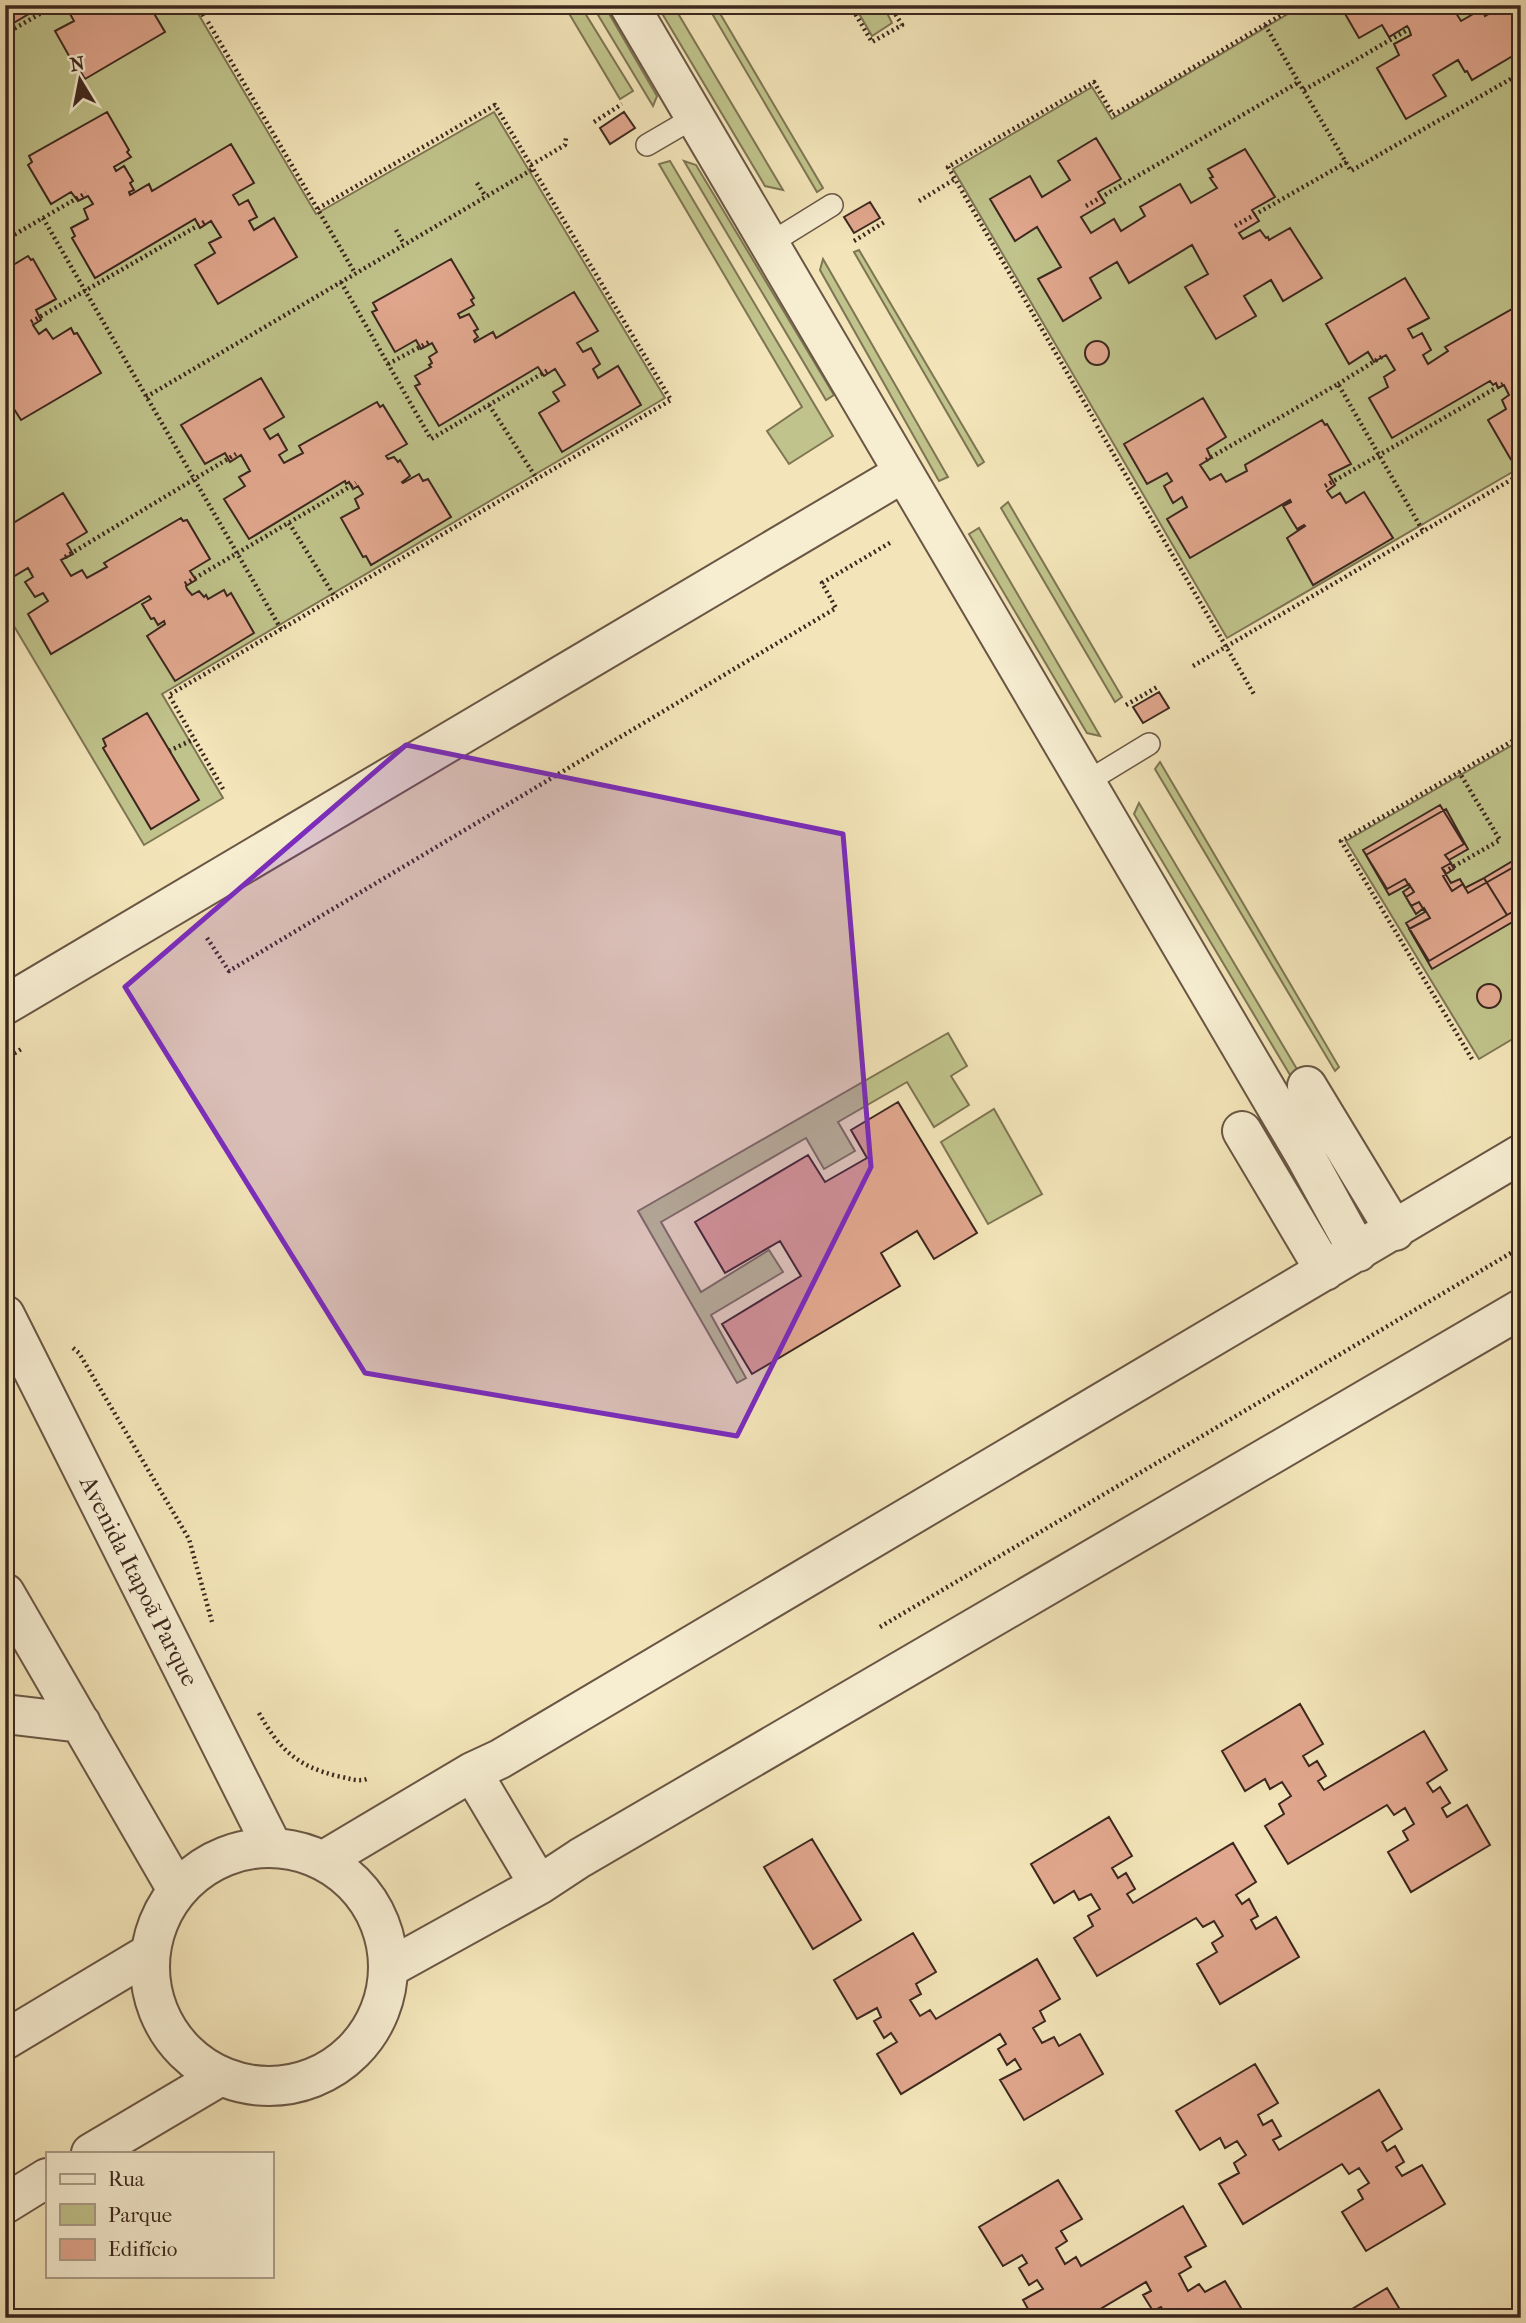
<svg xmlns="http://www.w3.org/2000/svg" width="1526" height="2323" font-family="'IM FELL French Canon',serif">
<style>
.green{fill:#c0c38b;stroke:#7e7554;stroke-width:2}
.building{fill:#e1a78e;stroke:#3c271e;stroke-width:2}
.lines{fill:none;stroke-linecap:round;stroke-linejoin:round}
.lane-casing{stroke:#6a5645;stroke-width:24}
.street-casing{stroke:#6a5645;stroke-width:42}
.path{stroke:#3c271e;stroke-width:4.5;stroke-dasharray:2 3.5;stroke-linecap:butt}
.lane{stroke:#f7eed2;stroke-width:21}
.street{stroke:#f7eed2;stroke-width:38}
.marked{fill:#7b2cbf;fill-opacity:0.2;stroke:#7b2cbf;stroke-width:5;stroke-linejoin:round}
.labels{text-anchor:middle;dominant-baseline:central;stroke-width:5;stroke-linejoin:round;paint-order:stroke}
.street-label{font-size:24px;fill:#3c271e;stroke:#f7eed2}
</style>
<rect width="100%" height="100%" fill="#f3e5b9"/>
<filter id="stains"><feTurbulence type="fractalNoise" baseFrequency=".00286" numOctaves="4"/><feColorMatrix values="0 0 0 0 .2 0 0 0 0 .09 0 0 0 0 .02 0 0 0 .5 -.17"/></filter>
<radialGradient id="worn" r=".72"><stop offset=".6" stop-color="#630" stop-opacity="0"/><stop offset="1" stop-color="#630" stop-opacity=".3"/></radialGradient>
<path class="green" d="M5 5H193L316 214 494 112 665 398 162 694 223 798 144 845 5 611Z
M564 5H580L633 91 620 99Z
M592 5H604L657 96 653 106Z
M657 5H673L783 190 765 186Z
M707 5H715L823 188 817 192Z
M854 5H883L892 23 872 36Z
M1303 5H1521V467L1227 638 953 169 1092 87 1112 119Z
M670 161 833 436 789 464 767 431 802 407 659 164Z
M684 161 696 165 834 395 826 400Z
M859 250 984 462 978 466 854 252Z
M823 259 948 477 939 481 820 270Z
M1008 502 1122 697 1115 702 1001 508Z
M979 528 1100 736 1087 733 969 534Z
M1521 740V1034L1479 1059 1346 841Z
M1160 762 1339 1067 1335 1071 1155 769Z
M1139 803 1307 1086 1299 1090 1134 814Z
M948 1033 967 1066 951 1076 969 1105 934 1127 907 1082 838 1122 855 1151 824 1169 806 1138 661 1222 701 1292 769 1250 783 1272 711 1315 746 1378 737 1383 638 1211Z
M994 1109 1042 1194 988 1224 941 1142Z"/>
<path class="building" d="M5 5H44L5 28Z
M76 5H149L165 32 85 79 79 69 77 70 55 31 74 21 69 12 77 7Z
M1340 5H1451L1461 21 1482 9 1485 16 1504 5H1521V51L1472 80 1467 71 1465 72 1458 60 1433 75 1446 96 1406 119 1377 68 1399 55 1394 44 1411 35 1409 29 1407 26 1389 37 1382 25 1359 38Z
M107 112 129 150 127 152 131 157 114 167 116 171 124 166 133 181 130 183 134 190 129 192 130 195 149 184 152 191 231 144 254 183 233 195 239 205 248 200 257 217 249 221 254 230 274 218 297 257 218 304 195 265 215 253 209 243 221 237 211 221 200 228 195 219 95 278 72 238 75 236 71 228 88 219 84 209 93 204 88 196 78 201 71 192 51 204 28 165 32 162 29 156Z
M624 112 635 128 610 144 600 128Z
M1096 138 1121 179 1098 192 1105 203 1081 217 1091 233 1114 219 1121 231 1145 216 1140 207 1180 184 1191 203 1217 188 1210 178 1213 177 1208 169 1245 149 1275 197 1252 210 1259 221 1239 233 1243 239 1260 230 1266 238 1268 237 1269 240 1290 228 1322 278 1283 301 1271 280 1244 296 1256 316 1216 339 1185 287 1208 274 1192 245 1129 283 1117 262 1090 278 1101 298 1063 321 1038 279 1061 267 1037 227 1015 241 990 199 1030 176 1042 197 1070 180 1058 161Z
M870 202 880 218 854 233 844 217Z
M28 256 31 260 33 259 56 299 36 310 41 320 33 325 39 334 46 329 53 339 71 328 74 334 77 333 101 373 21 420 5 395V367L12 363 11 361 5 364V270Z
M451 259 474 298 471 300 474 305 458 314 460 318 469 314 478 329 474 331 478 337 474 340 475 342 493 332 496 338 574 292 598 331 577 343 583 352 591 348 600 364 593 369 598 378 618 366 641 405 562 452 539 413 559 401 553 392 565 385 555 369 544 376 538 367 439 426 415 386 420 384 415 376 431 367 429 365 432 363 429 357 437 352 432 343 421 349 416 340 395 352 372 312 377 310 373 303Z
M1405 278 1429 318 1408 329 1413 338 1422 333 1431 350 1423 355 1428 364 1448 351 1445 347 1521 304V462L1515 465 1510 458 1488 420 1506 409 1502 400 1509 395 1504 385 1498 388 1496 383 1493 385 1490 381 1392 438 1369 398 1388 387 1384 377 1395 370 1386 355 1374 362 1368 352 1349 364 1326 324Z
M1085 353a12 12 0 1 1 24 0a12 12 0 1 1-24 0Z
M261 378 284 417 264 429 270 439 278 434 287 450 279 455 284 463 303 453 299 446 377 402 380 407 383 405 407 444 386 456 388 459 394 457 398 462 400 460 410 476 402 482 403 483 419 474 423 481 428 479 451 517 371 565 366 556 363 557 341 518 359 508 355 499 363 494 358 486 353 489 349 482 346 484 345 481 249 539 224 499 245 486 239 477 250 471 241 455 230 462 225 453 205 464 181 425Z
M1203 398 1226 437 1207 449 1211 458 1200 465 1210 480 1221 474 1226 482 1247 471 1245 465 1322 420 1325 425 1327 424 1351 464 1329 475 1335 485 1327 491 1332 498 1340 493 1346 503 1364 492 1393 538 1313 585 1287 538 1305 526 1304 525 1297 529 1292 521 1283 506 1291 502 1290 500 1190 558 1167 519 1187 507 1182 497 1173 503 1164 486 1172 481 1167 473 1147 484 1124 444Z
M63 493 87 532 67 544 73 554 61 560 71 576 82 570 87 578 107 567 104 563 181 518 183 521 187 520 210 559 190 571 196 580 186 586 187 589 192 595 199 591 204 597 206 595 208 599 224 590 227 596 231 593 254 633 175 681 147 636 165 624 164 621 158 625 154 618 151 619 142 604 151 599 149 596 51 654 28 614 48 601 43 593 35 597 25 582 33 577 28 568 8 580 5 576V528Z
M1159 692 1169 708 1143 723 1133 707Z
M147 713 199 800 151 829 103 748 106 746 103 739Z
M1440 805 1464 844 1445 855 1451 863 1442 868 1451 883 1460 879 1465 888 1484 878 1507 915 1429 961 1406 923 1425 912 1419 902 1411 906 1403 892 1410 887 1405 879 1387 889 1363 850Z
M1446 809 1468 849 1449 860 1454 869 1443 876 1452 891 1463 884 1468 893 1521 863V917L1432 969 1409 929 1430 918 1424 908 1416 914 1406 897 1414 892 1409 884 1389 895 1366 855Z
M1521 856V907L1507 915 1484 878Z
M1477 996a12 12 0 1 1 24 0a12 12 0 1 1-24 0Z
M898 1102 977 1233 934 1259 917 1231 881 1253 900 1286 752 1374 722 1324 801 1276 780 1241 725 1273 695 1222 808 1155 825 1182 867 1158 851 1130Z
M1300 1704 1323 1744 1303 1756 1309 1766 1317 1761 1326 1776 1318 1781 1324 1790 1424 1731 1447 1770 1427 1783 1433 1792 1440 1787 1450 1803 1442 1808 1447 1817 1467 1805 1490 1845 1411 1892 1388 1852 1408 1840 1403 1831 1414 1824 1405 1808 1394 1815 1387 1805 1288 1864 1265 1826 1284 1814 1279 1804 1291 1796 1282 1782 1270 1789 1265 1779 1245 1791 1222 1751Z
M1109 1817 1132 1856 1112 1868 1118 1878 1126 1873 1135 1889 1127 1894 1133 1903 1233 1843 1256 1882 1236 1895 1242 1904 1249 1899 1258 1916 1251 1920 1256 1929 1276 1917 1299 1957 1220 2004 1197 1964 1217 1952 1212 1943 1223 1936 1214 1921 1203 1927 1196 1918 1097 1976 1074 1938 1093 1926 1088 1916 1100 1909 1091 1894 1079 1900 1074 1891 1054 1903 1031 1864Z
M812 1839 861 1920 813 1949 764 1867Z
M913 1933 936 1972 916 1984 921 1994 910 2000 920 2016 930 2010 936 2019 1037 1959 1060 1999 1040 2011 1045 2021 1033 2028 1042 2043 1054 2037 1059 2046 1080 2034 1103 2074 1024 2120 1000 2080 1021 2069 1015 2059 1007 2065 998 2049 1006 2044 1000 2034 901 2094 877 2054 897 2042 891 2033 884 2038 874 2021 881 2017 877 2008 857 2019 834 1980Z
M1255 2064 1278 2103 1258 2115 1263 2125 1272 2120 1281 2136 1273 2140 1279 2150 1379 2090 1402 2129 1382 2142 1387 2151 1395 2146 1404 2162 1396 2167 1402 2176 1422 2165 1445 2204 1366 2251 1342 2212 1363 2199 1358 2190 1369 2183 1359 2168 1349 2174 1342 2164 1243 2224 1219 2184 1239 2173 1234 2163 1246 2155 1237 2141 1225 2148 1220 2138 1200 2150 1176 2111Z
M1058 2180 1082 2219 1061 2231 1067 2241 1056 2248 1065 2264 1076 2257 1081 2266 1183 2206 1206 2246 1185 2257 1191 2267 1179 2274 1188 2291 1199 2284 1205 2292 1225 2281 1247 2318H1162L1166 2315 1161 2307 1153 2311 1143 2295 1151 2291 1146 2282 1085 2318H1033L1023 2300 1043 2289 1037 2280 1029 2285 1019 2268 1027 2263 1022 2255 1003 2266 979 2227Z
M1387 2288 1405 2318H1337Z"/>
<g class="lines">
<g class="lane-casing">
<path id="lane" d="M647 145 695 117
M769 244 832 205
M1085 783 1149 744"/>
</g>
<g class="street-casing">
<path id="street" d="M629 5 1307 1159 1358 1252
M5 1005 903 473
M1307 1086 1395 1231
M1242 1131 1325 1271
M5 1315 273 1848
M5 1593 177 1890
M5 1714 81 1723
M472 1772 539 1885
M150 1967a119 119 0 1 1 238 0a119 119 0 1 1-238 0Z
M324 1860 472 1772 500 1759 1521 1154
M389 1968 539 1885 580 1858 1521 1309
M5 2040 150 1953
M91 2153 221 2076
M5 2204 47 2178"/>
</g>
<path class="path" d="M197 5 204 17
M850 5 872 42 902 25 890 5
M208 22 355 273
M1265 25 1351 171 1521 73
M5 34 55 5
M1304 90 1409 29
M594 122 622 104
M531 165 565 145 566 138
M477 183 486 197
M919 201 955 179
M1086 206 1299 82
M43 218 281 629
M1235 226 1347 162
M396 230 404 244
M5 240 86 193
M854 241 886 221
M341 282 431 439 550 369
M31 322 206 221
M388 364 431 341
M1338 384 1383 356
M146 397 533 169
M489 405 537 479
M1095 421 948 167 1094 82 1113 115 1298 5
M1097 426 1255 696
M1206 460 1338 384 1423 531
M1325 486 1503 384
M289 523 335 597
M65 557 236 454
M185 584 356 483
M1193 666 1521 474
M1126 705 1159 686
M169 751 194 739
M223 789 169 695 671 400 495 105 317 209
M1444 872 1500 840 1459 772
M207 938 229 971 836 608 822 583 893 541
M5 1059 23 1048
M1472 1059 1341 841 1521 736
M73 1348 79 1353 189 1539 212 1622
M880 1627 1521 1247
M259 1713C279 1749 297 1766 337 1776 349 1778 359 1783 369 1778"/>
<use href="#lane" class="lane"/>
<use href="#street" class="street"/>
</g>
<path class="marked" d="M406 745 843 834 871 1167 737 1436 365 1373 125 987Z"/>
<g class="labels">
<g class="street-label">
<text transform="translate(139 1581) rotate(63)">Avenida Itapoã Parque</text>
</g>
</g>
<rect width="1526" height="2323" fill="none" stroke="#f3e5b9" stroke-width="28"/>
<rect x="7" y="7" width="1512" height="2309" fill="none" stroke="#3c271e" stroke-width="3.5"/>
<rect x="14" y="14" width="1498" height="2295" fill="none" stroke="#3c271e" stroke-width="2"/>
<rect x="46" y="2152" width="228" height="126" fill="#f7eed2" stroke="#ac9e8a" stroke-width="2"/>
<rect x="60" y="2174" width="35" height="10" fill="#f7eed2" stroke="#ac9e8a" stroke-width="2"/>
<text x="108" y="2186" font-size="21" fill="#3c271e">Rua</text>
<rect x="60" y="2204" width="35" height="21" fill="#c0c38b" stroke="#ac9e8a" stroke-width="2"/>
<text x="108" y="2222" font-size="21" fill="#3c271e">Parque</text>
<rect x="60" y="2239" width="35" height="21" fill="#e1a78e" stroke="#ac9e8a" stroke-width="2"/>
<text x="108" y="2256" font-size="21" fill="#3c271e">Edifício</text>
<g transform="translate(80 80) rotate(350)" stroke="#f7eed2" stroke-width="5" paint-order="stroke">
<path d="M0-5L12 26L0 18L-12 26Z" fill="#3c271e"/>
<text y="-10" font-size="19" font-weight="bold" text-anchor="middle" fill="#3c271e">N</text>
</g>
<rect width="100%" height="100%" filter="url(#stains)"/>
<rect width="100%" height="100%" fill="url(#worn)"/>
</svg>
